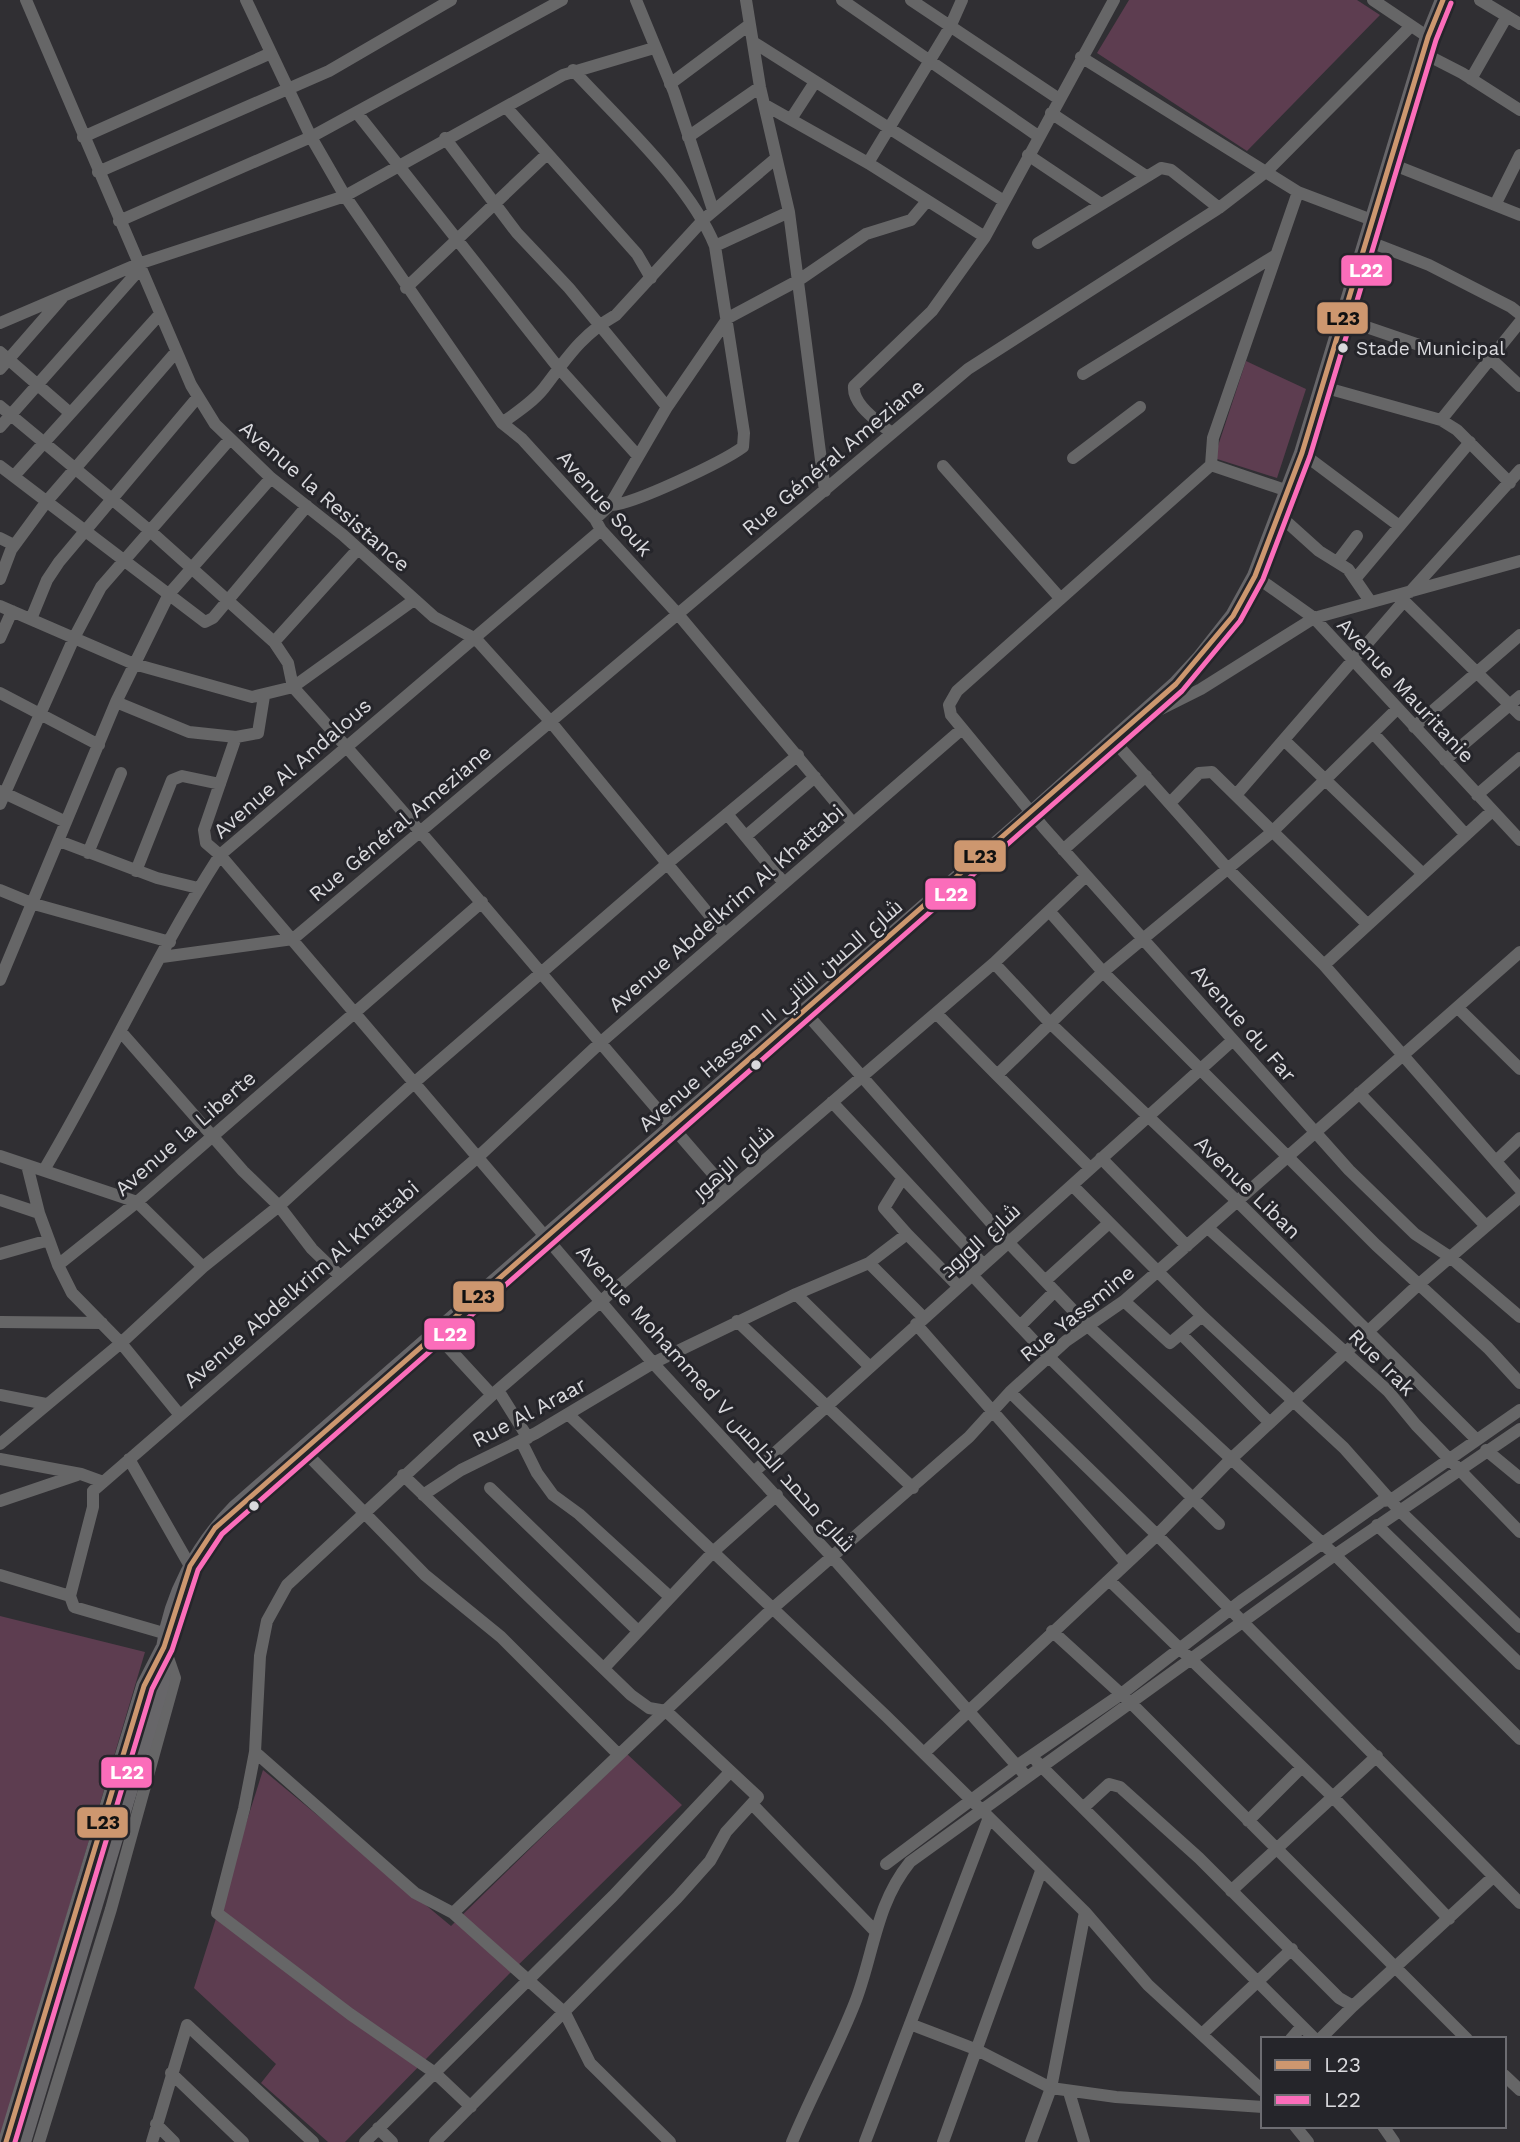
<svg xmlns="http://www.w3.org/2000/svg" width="1520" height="2142" font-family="'Work Sans',Cairo,sans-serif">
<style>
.green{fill:#5d3d50}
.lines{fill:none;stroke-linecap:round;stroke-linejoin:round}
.minor{stroke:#666667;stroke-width:12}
.major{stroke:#676669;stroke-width:16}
.bus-1-casing{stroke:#25252a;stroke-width:10}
.bus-2-casing{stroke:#25252a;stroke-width:10}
.bus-1{stroke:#cd976f;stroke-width:5}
.bus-2{stroke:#fb6dba;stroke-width:5}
.bus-dot{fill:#d9d9dd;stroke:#25252a;stroke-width:2.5}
.labels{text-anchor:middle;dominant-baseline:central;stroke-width:6;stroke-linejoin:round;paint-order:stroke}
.bus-label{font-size:19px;fill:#d9d9dd;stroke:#25252a;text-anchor:start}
.street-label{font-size:21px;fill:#d9d9dd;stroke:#25252a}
.line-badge{stroke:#25252a;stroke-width:2.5}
.badge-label{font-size:19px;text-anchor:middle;font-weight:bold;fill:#fff}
.pale-badge-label{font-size:19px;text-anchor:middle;font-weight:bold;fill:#111}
</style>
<rect width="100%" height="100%" fill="#302f33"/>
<path class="green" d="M1129 0H1357L1380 15 1247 151 1097 53Z
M1246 361 1306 389 1277 478 1214 458Z
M0 1616 145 1652 0 2140Z
M627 1754 682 1805 509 1974 345 2142H328L261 2083 276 2064 194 1988 263 1770 451 1926Z"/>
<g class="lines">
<path class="minor" d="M26 0 191 385 215 424 271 478 343 535 434 617 476 639 550 721 725 934
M246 0 311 137 345 196 502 423 522 439 595 519 601 530 677 613 853 823
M636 0 674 92 713 210
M746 0 760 87 789 212 825 491
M842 0 1038 136
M911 0 1059 99
M1373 0 1428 37
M1480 0 1520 24
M753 42 1004 201
M1423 53 1462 73 1520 110
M1081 57 1298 192 1372 220
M573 70C619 120 690 184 715 246
M1471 79 1507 16
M670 84 749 25
M765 105 868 163 985 237
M506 107 637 254 651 278
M357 113 557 366 638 456
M1051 113 1146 176
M791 119 815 82
M83 137 271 53
M688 137 760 87
M445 138 517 233 569 288 667 407
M1028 155 1101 204
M868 163 950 27 962 0
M1389 163 1520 215
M98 172 329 71 451 0
M1298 192 1213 438 1211 465 957 691 949 705 951 715 1044 828 1349 1170 1415 1234 1450 1257 1520 1317
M1495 205 1520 155
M119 221 311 137 562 0
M1365 240 1429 265 1511 307 1520 314
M1038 243 1161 168 1171 170 1219 208
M406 288 547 154
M1343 319 1425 347
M0 323 138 264 345 196 563 75 654 48
M0 352 70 413
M1491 359 1520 386
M0 369 62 298
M1083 374 1276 255
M1323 387 1441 420 1457 430 1510 483
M0 406 149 530 274 642 288 663 293 687C442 852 582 1024 728 1191
M1441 420 1520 322
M502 423C516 413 533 402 544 388 567 358 581 335 616 315L704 219 775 159
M0 427 140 269
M891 433C878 421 852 405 854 386L932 311 985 237 1114 0
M1302 453 1398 525
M1073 458 1140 407
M1211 465 1288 491
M0 466 205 622 213 618 307 506
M943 466 1060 598
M14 476 160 314
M610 505C631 506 724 461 743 447L744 433 715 246 789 212
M1279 515 1319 551 1348 569 1370 601
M595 519 610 505 667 407 728 318 799 280 866 234 911 220 927 201
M0 538 14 545
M1338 561 1357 536
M1255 576 1314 618 1520 840
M1356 578 1470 442
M0 579 11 550 47 501 176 352
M1410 592 1520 470
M1398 595 1520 715
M0 606 134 664 252 697 293 687 414 600
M31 619 47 580 59 562 197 398
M0 638 12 611
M274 642 358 549
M0 693 99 745
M116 702 189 732 236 737 204 830 206 843 220 855 653 1363 833 1558 1026 1776
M1145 717 1201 689 1314 618 1520 561
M1414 727 1520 635
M1373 733 1466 835
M236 737 258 733 264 696
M1284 740 1423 874
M1114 741 1227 868 1324 965 1520 1189
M1445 760 1520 696
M0 791 66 822
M1236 795 1404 601
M1477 795 1520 758
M1170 803 1199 773 1212 772 1367 924
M0 804 74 638 101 587 230 439
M727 814 784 883
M746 836 815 777
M59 841 157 878 198 888
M1063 850 1146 776
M88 853 121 773
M136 871 172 780 182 776 220 784
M0 890 34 904 170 942
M1050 912 1103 972 1376 1245 1488 1348 1520 1383
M162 957 293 939 968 369 1219 208 1267 171 1411 26
M994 963 1050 1023 1238 1202 1476 1439
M1324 965 1492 811
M0 980 116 702 169 594 271 478
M1459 1009 1520 1069
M805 1012 1008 1242 1089 1327 1335 1555 1520 1739
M936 1013 997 1075
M121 1032 243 1171 279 1206 312 1249 340 1276
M1359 1093 1486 1226
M832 1102 983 1264
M0 1156 137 1202 203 1267
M1101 1158 1187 1246
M1496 1161 1520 1138
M27 1165 39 1213
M1090 1168 997 1075 1103 972 1272 832 1397 709
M44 1170C105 1067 155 956 220 855L601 530
M1072 1185 1202 1316 1344 1448 1399 1510 1520 1627
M0 1200 39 1213 49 1240
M1208 1228 1388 1391 1416 1425 1520 1532
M907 1234 958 1286
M0 1254 49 1240 58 1265
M869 1263 923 1317
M971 1274 1050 1358 1219 1524
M1045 1281 1109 1223
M796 1294 869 1263 907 1234 884 1208 902 1179
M1124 1301 1170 1343 1202 1316
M737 1321 913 1488
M0 1322 102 1323
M916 1324 1126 1563
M1020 1326 1055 1291
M435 1333 492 1395
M1182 1335 1270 1423
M498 1390 528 1438
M1010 1392 1157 1535 1520 1903
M0 1395 46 1404
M179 1414 121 1343 72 1293 58 1265 137 1202 482 902
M569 1415 886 1716 1085 1912 1148 1985 1263 2091
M521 1441 537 1473 553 1495 579 1514 670 1597
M0 1444 121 1343 203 1267 279 1206 415 1082 668 863 798 755
M303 1450 425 1575 501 1637 618 1754
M1486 1450 1520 1478
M0 1459 81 1474 103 1482
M129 1459 190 1566
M755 1471 1233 1040
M403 1475 631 1695 649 1708 666 1711 758 1797 726 1832 710 1861 677 1898 435 2142
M490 1488 638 1631
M423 1495 461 1470 536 1433 653 1363 796 1294 869 1366
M0 1501 77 1475
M1377 1525 1520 1664
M0 1575 70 1596 74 1607 167 1634
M1109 1580 1332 1796 1449 1919
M70 1596 93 1507V1491L478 1157 600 1043 962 729
M1052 1631 1132 1704 1467 2039
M604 1668 714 1551 777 1495
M255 1752 415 1893 453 1913 772 1609 969 1437 1010 1392 1066 1341 1124 1301 1520 952
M924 1753 1157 1535 1231 1459 1418 1285 1520 1197
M1037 1762 1315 2039
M753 1805 875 1931
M1083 1808 1109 1784 1120 1787 1199 1858 1339 1998 1353 2006 1493 1877
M1248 1821 1302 1767
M886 1864 1018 1765 1120 1695 1241 1601 1382 1501 1391 1500 1520 1410
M1231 1891 1377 1756
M453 1913 565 2013 590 2063 670 2142
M910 2024 975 2049 1051 2088 1116 2097 1263 2107
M1202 2034 1292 1949
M1291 2039 1302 2026
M1320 2039 1353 2006
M171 2073 243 2142
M1504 2075 1520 2090
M1069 2092 1084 2142
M471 2107 435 2073 350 2014 217 1913 244 1809 255 1752 260 1656 267 1621 287 1585 492 1395 994 963 1086 876
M156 2124 174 2142
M1295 2126 1308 2142
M1383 2126 1394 2142
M378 2128 392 2142
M39 2142 111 1909 175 1678 165 1649
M152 2142 187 2025 313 2142
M365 2142 613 1896 730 1772
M792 2142C812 2094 837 2049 856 2000 874 1952 876 1904 910 1862L1335 1555 1520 1429
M865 2142 988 1820
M943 2142 1041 1871
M1031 2142 1051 2088 1085 1912"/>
<path class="major" d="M6 2142 144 1686 163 1649
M23 2142 161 1686C163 1674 162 1661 164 1648 171 1595 198 1546 235 1508L1032 813 1176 684 1200 658 1233 616 1255 576 1302 453 1428 37 1443 0"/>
<g class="bus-1-casing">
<path id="bus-1" d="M6 2142 144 1686 164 1647 190 1566 215 1528 1176 684 1233 616 1255 576 1302 453 1428 37 1443 0"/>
</g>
<g class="bus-2-casing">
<path id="bus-2" d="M15 2142 152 1689 172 1650 198 1570 222 1534 1182 691 1240 621 1263 579 1310 456 1436 40 1451 3"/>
</g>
<use href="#bus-1" class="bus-1"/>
<use href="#bus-2" class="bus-2"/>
</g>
<g class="bus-dot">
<circle cx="1343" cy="348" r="6"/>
<circle cx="756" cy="1065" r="6"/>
<circle cx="254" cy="1506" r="6"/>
</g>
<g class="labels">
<g class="bus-label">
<text x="1356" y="348">Stade Municipal</text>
</g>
<g class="street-label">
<text transform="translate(833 457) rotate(-40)">Rue Général Ameziane</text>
<text transform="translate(325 496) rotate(41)">Avenue la Resistance</text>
<text transform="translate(605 503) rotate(49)">Avenue Souk</text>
<text transform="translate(1406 690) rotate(47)">Avenue Mauritanie</text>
<text transform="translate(292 768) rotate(-41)">Avenue Al Andalous</text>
<text transform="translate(400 823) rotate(-40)">Rue Général Ameziane</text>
<text transform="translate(726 908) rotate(-41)">Avenue Abdelkrim Al Khattabi</text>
<text transform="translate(770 1015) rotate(-41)">Avenue Hassan II شارع الحسن الثاني</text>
<text transform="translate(1244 1023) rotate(49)">Avenue du Far</text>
<text transform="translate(185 1133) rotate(-41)">Avenue la Liberte</text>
<text transform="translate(733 1162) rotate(-41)">شارع الزهور</text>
<text transform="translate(1248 1187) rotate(44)">Avenue Liban</text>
<text transform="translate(980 1240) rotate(-42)">شارع الورود</text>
<text transform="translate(301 1284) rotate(-41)">Avenue Abdelkrim Al Khattabi</text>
<text transform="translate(1077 1313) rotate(-39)">Rue Yassmine</text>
<text transform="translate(1382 1362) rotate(45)">Rue Irak</text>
<text transform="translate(716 1398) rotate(48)">Avenue Mohammed V شارع محمد الخامس</text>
<text transform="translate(529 1412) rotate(-28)">Rue Al Araar</text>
</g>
</g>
<g class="line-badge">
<rect x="1340" y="254" width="53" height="33" rx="7" fill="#fb6dba"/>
<rect x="1316" y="301" width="53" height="34" rx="7" fill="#cd976f"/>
<rect x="953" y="839" width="54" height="34" rx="7" fill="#cd976f"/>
<rect x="924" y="877" width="53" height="34" rx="7" fill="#fb6dba"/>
<rect x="452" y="1280" width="53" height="33" rx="7" fill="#cd976f"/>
<rect x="423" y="1317" width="53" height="34" rx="7" fill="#fb6dba"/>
<rect x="100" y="1756" width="53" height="33" rx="7" fill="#fb6dba"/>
<rect x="76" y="1806" width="53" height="33" rx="7" fill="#cd976f"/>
</g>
<g class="badge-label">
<text x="1366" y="277">L22</text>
<text x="951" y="901">L22</text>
<text x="450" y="1341">L22</text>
<text x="127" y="1779">L22</text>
</g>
<g class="pale-badge-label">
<text x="1343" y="325">L23</text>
<text x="980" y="863">L23</text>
<text x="478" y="1303">L23</text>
<text x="103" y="1829">L23</text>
</g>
<rect x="1261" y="2037" width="245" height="91" fill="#25252a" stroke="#6d6d72" stroke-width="2"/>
<rect x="1275" y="2060" width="35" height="10" fill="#cd976f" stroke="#6d6d72" stroke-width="2"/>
<text x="1324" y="2072" font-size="21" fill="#d9d9dd">L23</text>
<rect x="1275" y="2095" width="35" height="10" fill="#fb6dba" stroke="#6d6d72" stroke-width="2"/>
<text x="1324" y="2107" font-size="21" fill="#d9d9dd">L22</text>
</svg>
